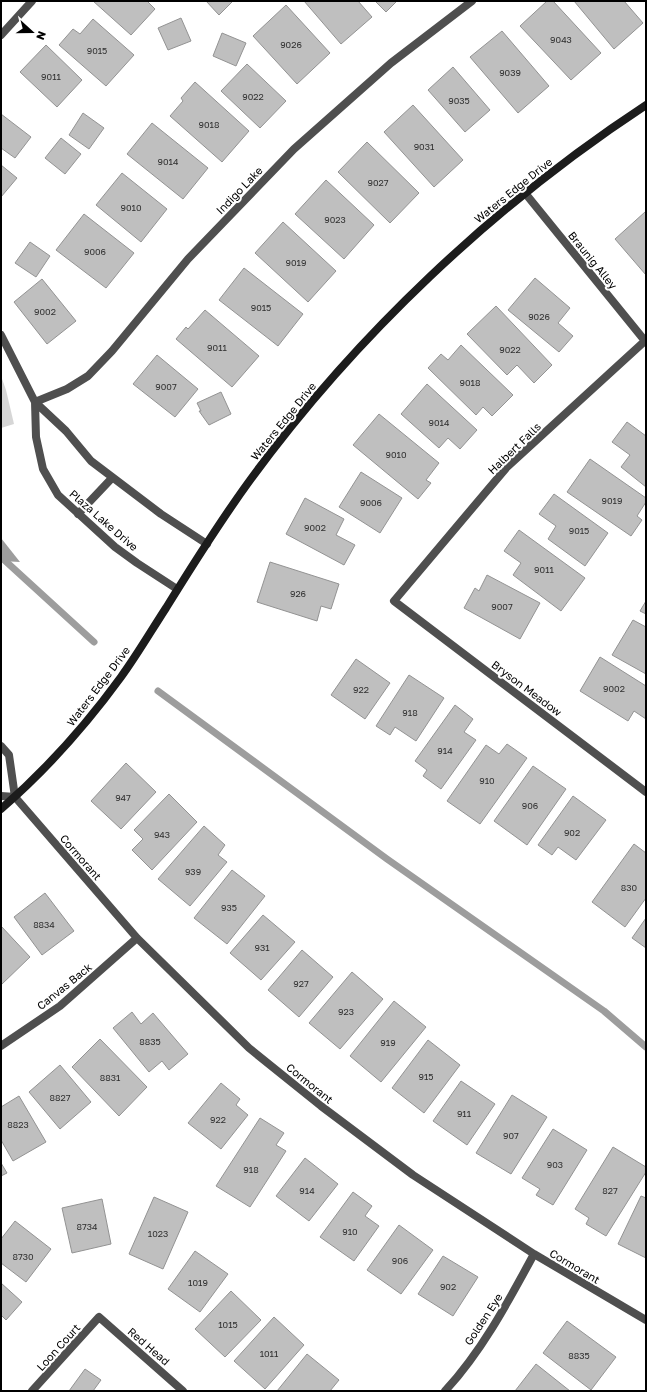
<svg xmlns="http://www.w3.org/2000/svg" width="647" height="1392" font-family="'Golos Text',sans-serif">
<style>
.green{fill:#d6d6d6}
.water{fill:#9d9d9d}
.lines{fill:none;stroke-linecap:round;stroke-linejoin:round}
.stream{stroke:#9d9d9d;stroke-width:7}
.building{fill:#bfbfbf;stroke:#939393}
.street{stroke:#4f4f4f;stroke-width:8}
.secondary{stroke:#1c1c1c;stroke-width:8}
.labels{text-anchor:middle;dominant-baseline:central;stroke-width:4;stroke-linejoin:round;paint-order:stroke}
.number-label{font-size:9px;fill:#303030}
.street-label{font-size:11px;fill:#000;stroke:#fff}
</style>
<rect width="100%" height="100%" fill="#fff"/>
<path class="green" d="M1 376 6 390 14 424 1 428Z"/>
<path class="water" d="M1 538 20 562 1 561Z"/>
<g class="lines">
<path class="stream" d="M1 557 94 642
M158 691 387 859 604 1011 646 1047"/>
</g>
<path class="building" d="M93 1H147L155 9 131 35Z
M206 1H233L219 15Z
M304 1H358L372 17 341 44Z
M375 1H397L386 12Z
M547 1H553L601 53 571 80 520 26Z
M574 1H624L643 23 614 49Z
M286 5 330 53 297 84 253 36Z
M181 18 191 41 168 50 158 28Z
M93 19 134 55 106 86 59 45 73 29 80 34Z
M502 31 549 86 518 113 470 57Z
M222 33 246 43 236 66 213 56Z
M46 45 82 80 57 107 20 72Z
M247 64 286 101 260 128 221 91Z
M453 67 490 110 465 132 428 90Z
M195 82 249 131 222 162 170 116 183 101 181 98Z
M413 105 463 160 434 187 384 132Z
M83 113 104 128 89 149 69 135Z
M1 114 31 137 15 158 1 148Z
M152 123 208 168 183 199 127 154Z
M61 138 81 154 65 174 45 158Z
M367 142 419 193 390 223 338 172Z
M1 165 17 178 1 197Z
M122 173 167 209 141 242 96 205Z
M326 180 374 225 344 259 295 214Z
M645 212 646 213V275L615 239Z
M84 214 134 253 106 288 56 250Z
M283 222 336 271 308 302 255 253Z
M30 242 50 256 36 277 15 263Z
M244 268 303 314 278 346 219 300Z
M535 278 570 308 558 323 573 336 559 352 508 310Z
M42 279 76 321 47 344 14 302Z
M496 306 552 365 534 383 517 365 507 375 467 334Z
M205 310 259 356 232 387 176 339 186 327 188 329Z
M461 345 513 395 492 416 483 407 476 415 428 368 441 354 448 360Z
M157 355 198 389 175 417 133 384Z
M427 384 477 430 460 449 448 438 439 448 401 414Z
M221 392 231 414 209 425 199 411H201L197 403Z
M379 414 439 463 426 480 431 483 418 499 353 445Z
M627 422 646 436V487L621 467 630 455 612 442Z
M590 459 646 498V502L637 516 642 520 631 536 567 492Z
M361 472 402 498 380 533 339 507Z
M554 494 608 533 585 566 548 539 556 526 539 514Z
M305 498 344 519 336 535 355 545 344 565 286 534Z
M519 530 585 578 561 611 513 575 521 563 504 551Z
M270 562 339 584 331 609 321 606 317 621 257 602Z
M487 575 540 603 520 639 464 608 475 588 479 591Z
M646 601V614L640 611Z
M633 620 646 627V674L612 655Z
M600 657 646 686V719L634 711 628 721 580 691Z
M356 659 390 683 365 719 331 695Z
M409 675 444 698 416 741 395 727 390 735 376 726Z
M455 705 473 719 464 732 476 740 441 789 423 776 427 770 415 761Z
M507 744 527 758 480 824 447 801 486 745 499 754Z
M126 763 156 792 121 829 91 801Z
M533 766 566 789 527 845 494 821Z
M169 794 197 822 152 870 132 850 143 839 134 830Z
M573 796 606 820 576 860 558 847 552 855 538 845Z
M204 826 225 845 218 855 227 862 190 906 158 879Z
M634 844 646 853V898L625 927 592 902Z
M232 870 265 896 227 944 194 918Z
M45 893 74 931 42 955 14 917Z
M263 915 295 942 261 980 230 953Z
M646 918V948L632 938Z
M1 926 30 957 1 985Z
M302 950 333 977 299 1017 268 990Z
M352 972 383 999 340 1049 309 1023Z
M394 1001 426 1027 381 1082 350 1056Z
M132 1012 141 1024 153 1013 188 1054 169 1070 162 1061 149 1072 113 1028Z
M100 1039 147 1087 119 1116 72 1067Z
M428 1040 460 1065 424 1113 392 1088Z
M60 1065 91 1102 60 1129 29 1092Z
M461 1081 495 1104 467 1145 433 1121Z
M221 1083 240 1099 236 1105 248 1115 221 1149 188 1123Z
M512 1095 547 1117 511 1174 476 1153Z
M19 1096 46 1142 13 1161 1 1140V1107Z
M260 1118 284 1133 276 1145 286 1151 250 1207 216 1186Z
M553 1129 587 1150 553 1205 536 1195 540 1189 522 1178Z
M613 1147 646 1167V1172L606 1236 586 1224 589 1218 575 1209Z
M305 1158 338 1184 309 1221 276 1196Z
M1 1163 7 1173 1 1176Z
M353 1192 372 1206 365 1216 379 1226 354 1261 320 1237Z
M641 1196 646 1198V1258L618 1244Z
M154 1197 188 1212 163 1269 129 1254Z
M102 1199 111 1244 72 1253 62 1208Z
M15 1221 51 1249 26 1282 1 1263V1239Z
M399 1225 433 1250 401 1294 367 1270Z
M195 1251 228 1274 200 1312 168 1289Z
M443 1256 478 1277 453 1316 418 1294Z
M1 1283 22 1302 6 1320 1 1315Z
M231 1291 261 1320 225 1357 195 1329Z
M274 1317 304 1345 265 1389 234 1361Z
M567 1321 616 1357 591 1390 543 1353Z
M307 1354 339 1380 330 1391H277Z
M536 1364 570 1391H515Z
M85 1369 101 1380 93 1391H69Z"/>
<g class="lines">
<path class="street" d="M1 35 32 1
M525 193 645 341
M1 335 35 402 66 431 91 461 161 514 207 544
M646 340 507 467 394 601 646 792
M35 402 67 389 88 376 112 351 188 259 294 149 391 63 472 1
M35 402 36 437 43 469 58 495 115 547 137 563 177 589
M78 514 112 478
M1 746 9 755 15 797
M1 796 15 797
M15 797 137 938 249 1048 321 1106 413 1175 534 1254 646 1320
M1 1046 60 1006 137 938
M32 1391 99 1317 183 1391
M445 1391C482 1351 508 1302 534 1254"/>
<path class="secondary" d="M1 809C46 770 86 725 121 677 137 655 151 631 166 608 192 566 219 523 248 483 354 337 495 204 646 105"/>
</g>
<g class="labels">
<g class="number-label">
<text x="561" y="39">9043</text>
<text x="291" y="44">9026</text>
<text x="97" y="50">9015</text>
<text x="510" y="72">9039</text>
<text x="51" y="76">9011</text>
<text x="253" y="96">9022</text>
<text x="459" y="100">9035</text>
<text x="209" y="124">9018</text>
<text x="424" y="146">9031</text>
<text x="168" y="161">9014</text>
<text x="378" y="182">9027</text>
<text x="131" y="207">9010</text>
<text x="335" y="219">9023</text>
<text x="95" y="251">9006</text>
<text x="296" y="262">9019</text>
<text x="261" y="307">9015</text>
<text x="45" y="311">9002</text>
<text x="539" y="316">9026</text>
<text x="217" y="347">9011</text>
<text x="510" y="349">9022</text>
<text x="470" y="382">9018</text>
<text x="166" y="386">9007</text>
<text x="439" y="422">9014</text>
<text x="396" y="454">9010</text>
<text x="612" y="500">9019</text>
<text x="371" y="502">9006</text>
<text x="315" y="527">9002</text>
<text x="579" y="530">9015</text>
<text x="544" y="569">9011</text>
<text x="298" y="593">926</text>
<text x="502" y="606">9007</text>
<text x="614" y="688">9002</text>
<text x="361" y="689">922</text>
<text x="410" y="712">918</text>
<text x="445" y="750">914</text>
<text x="487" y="780">910</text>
<text x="123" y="797">947</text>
<text x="530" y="805">906</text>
<text x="572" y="832">902</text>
<text x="162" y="834">943</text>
<text x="193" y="871">939</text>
<text x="629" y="887">830</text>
<text x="229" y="907">935</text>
<text x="44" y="924">8834</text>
<text x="262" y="947">931</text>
<text x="301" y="983">927</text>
<text x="346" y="1011">923</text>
<text x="150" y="1041">8835</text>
<text x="388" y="1042">919</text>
<text x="426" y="1076">915</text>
<text x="110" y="1077">8831</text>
<text x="60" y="1097">8827</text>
<text x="464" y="1113">911</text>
<text x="218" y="1119">922</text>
<text x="18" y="1124">8823</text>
<text x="511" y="1135">907</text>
<text x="555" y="1164">903</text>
<text x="251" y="1169">918</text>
<text x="307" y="1190">914</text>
<text x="610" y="1190">827</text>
<text x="87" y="1226">8734</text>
<text x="350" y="1231">910</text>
<text x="158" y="1233">1023</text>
<text x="23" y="1256">8730</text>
<text x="400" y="1260">906</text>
<text x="198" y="1282">1019</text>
<text x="448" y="1286">902</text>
<text x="228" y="1324">1015</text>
<text x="269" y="1353">1011</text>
<text x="579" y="1355">8835</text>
</g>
<g class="street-label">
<text transform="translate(239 190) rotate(-46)">Indigo Lake</text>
<text transform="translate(513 190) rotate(-39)">Waters Edge Drive</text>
<text transform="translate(593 260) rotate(51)">Braunig Alley</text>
<text transform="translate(283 421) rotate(-51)">Waters Edge Drive</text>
<text transform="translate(514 448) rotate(-44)">Halbert Falls</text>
<text transform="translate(104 520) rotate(41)">Plaza Lake Drive</text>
<text transform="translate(98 686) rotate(-53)">Waters Edge Drive</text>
<text transform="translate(527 688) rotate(37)">Bryson Meadow</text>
<text transform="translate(81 857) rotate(49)">Cormorant</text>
<text transform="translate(64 986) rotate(-39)">Canvas Back</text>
<text transform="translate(310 1083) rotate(39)">Cormorant</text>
<text transform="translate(575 1266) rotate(31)">Cormorant</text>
<text transform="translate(483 1319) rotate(-57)">Golden Eye</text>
<text transform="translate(149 1346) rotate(41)">Red Head</text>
<text transform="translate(58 1347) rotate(-48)">Loon Court</text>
</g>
</g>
<rect width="647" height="1392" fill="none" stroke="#000000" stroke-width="4"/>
<g transform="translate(32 32) rotate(111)" stroke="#ffffff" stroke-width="3" paint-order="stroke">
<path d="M0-3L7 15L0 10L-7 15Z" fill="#000000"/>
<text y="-6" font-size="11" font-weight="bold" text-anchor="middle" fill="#000000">N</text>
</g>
</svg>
